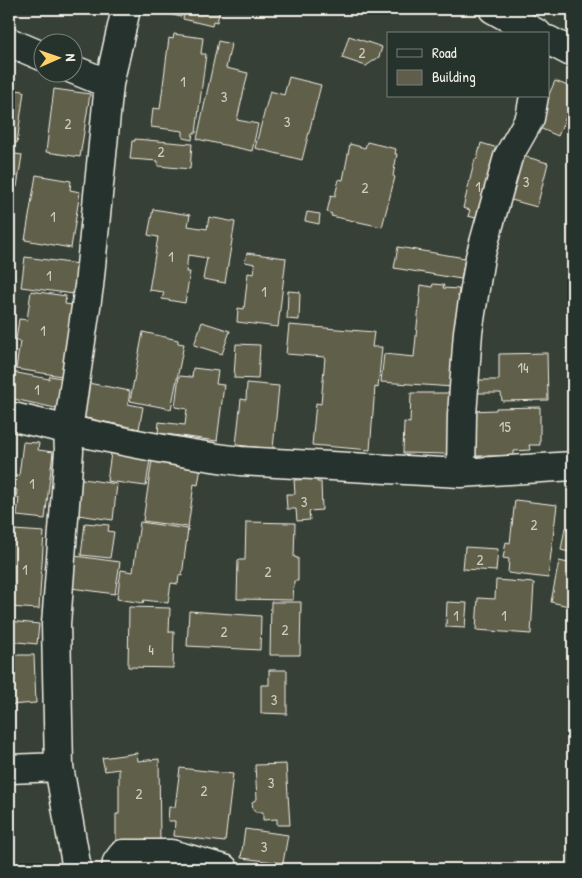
<svg xmlns="http://www.w3.org/2000/svg" width="582" height="878" font-family="'Patrick Hand',sans-serif">
<style>
.building{fill:#605e4a;stroke:#f4f1e8}
.lines{fill:none;stroke-linecap:round;stroke-linejoin:round}
.minor-casing{stroke:#f4f1e8;stroke-width:31}
.major-casing{stroke:#f4f1e8;stroke-width:31}
.minor{stroke:#26332d;stroke-width:28}
.major{stroke:#26332d;stroke-width:28}
.labels{text-anchor:middle;dominant-baseline:central;stroke-width:5;stroke-linejoin:round;paint-order:stroke}
.number-label{font-size:15px;fill:#cfccc0}
</style>
<rect width="100%" height="100%" fill="#374036"/>
<filter id="ink" filterUnits="userSpaceOnUse"><feTurbulence type="fractalNoise" baseFrequency=".02" numOctaves="2"/><feDisplacementMap in="SourceGraphic" scale="10" xChannelSelector="R" yChannelSelector="G"/><feConvolveMatrix kernelMatrix="1 2 1 2 8 2 1 2 1" color-interpolation-filters="sRGB"/></filter>
<g filter="url(#ink)">
<path class="building" d="M146 9H183L181 17Z
M185 9H220L217 22 213 21 212 26 183 19Z
M174 34 203 38 201 54H206L196 133H193L192 140 183 138V131L151 127 153 108 160 109 169 38 173 39Z
M349 36 382 47 379 57 366 66 342 58Z
M218 41 231 44 226 68 248 73 237 120 258 124 252 151 197 139Z
M289 77 321 85 302 160 255 148 270 91 284 95Z
M9 81 16 82 15 90 24 91 17 143 9 141Z
M555 81 573 88V100L558 136 535 126Z
M54 89 90 94 80 157 46 152Z
M135 139 192 144 190 169 158 166V161L130 159 132 141H135Z
M367 142 396 149 395 154H397L393 176 395 177 382 227 331 216 332 214 327 212 331 195 335 196 339 179 343 180 350 144 365 148Z
M481 143 501 149 480 219 468 216 470 210 463 208 475 159H477Z
M9 153 22 155 17 187 9 185Z
M516 154 548 163 537 207 504 198Z
M36 175 71 181 70 190 80 192 71 248 25 240Z
M153 209 190 215 188 226 207 229 209 217 235 222 225 283 203 279 207 258 188 255 186 272H190L185 303 162 299 164 292 149 290 158 237 148 235Z
M307 212 320 214 319 224 305 221Z
M398 247 465 258 461 279 394 268Z
M247 253 286 258 278 327 237 322 238 308 244 309 248 273 254 274 255 264 245 262Z
M25 257 78 264 74 294 21 287Z
M433 284 444 285 443 288 459 289 458 297 463 298 461 315H456V319H460L453 387 381 382 384 354 414 357 421 285 432 287Z
M31 291 66 296 65 304 72 305 62 376 16 369 20 341 16 340 19 319 27 320Z
M288 291 300 292 299 320 287 319Z
M202 322 230 331 222 354 194 345Z
M289 325 374 332 372 347H382L378 388 375 387 370 450 312 445 316 403 321 404 325 357 286 354Z
M143 332 178 340V343L184 344 171 409 130 401Z
M236 344 260 345 258 379 234 378Z
M547 353 548 400 502 401 501 393H472V380H499V354Z
M193 368 218 371 216 384 224 385 217 441 158 433 159 422 185 425 187 409 175 407 179 376 192 377Z
M12 372 49 379 50 376 67 379 60 409 9 398V375L12 376Z
M83 382 130 391 128 404 143 407 139 429 76 416Z
M247 383 279 386 273 449 236 445 241 399 246 400Z
M411 393H449L447 454 403 453 404 422 410 423Z
M540 407V445H529L530 450 514 451V456H473L470 411 496 410V408Z
M23 442 39 443 38 450 53 452 45 519 17 516 19 498H16L17 490 14 489 16 475 19 476Z
M111 453 150 460 146 486 107 481Z
M152 460 201 467 198 485 194 484 188 527 143 521Z
M76 478 117 484 113 520 71 514Z
M317 479V482H321L322 510 309 511 310 520 297 521 296 509H287L286 494H295L294 480Z
M515 500 557 505 548 578 508 573 509 559 503 558 506 542 510 543Z
M9 516H15L14 530 44 532 39 609 9 607Z
M140 522 188 529 182 576 179 575 178 584 171 583 168 603 144 600 143 603 117 599 121 570 133 572Z
M246 522 295 523 294 557 298 558V581H294L293 600 237 599 238 560H245Z
M85 523 109 525 108 531 114 532 110 558 81 555Z
M565 528 573 530V553L561 550Z
M465 547 498 549 496 571 463 569Z
M75 556 120 562 115 594 71 588Z
M559 561 573 564V607L551 602Z
M496 580 534 583 531 634 476 630 478 598 495 599Z
M271 602H301L300 655H270Z
M447 602 467 603 465 628 446 627Z
M129 607 170 608 169 632H174L173 668 128 667Z
M189 611 261 616 260 650 187 646Z
M9 621 39 624 37 644 9 641Z
M9 655H34L36 703 9 705Z
M269 670H287V714L261 713V685H269Z
M137 753 138 761 159 759 160 841H116V814H119V769L105 771 102 758Z
M286 764 290 825H277V819L263 820V812H255L254 809H253L252 802 257 799 255 765Z
M180 768 233 774 225 842 174 836 175 821H168L169 807H175Z
M245 829 288 835 283 863 241 858Z"/>
<g class="lines">
<g class="minor-casing">
<path id="minor" d="M9 42 42 56
M72 69 109 84
M9 416C85 434 162 451 240 461L461 473 573 466
M461 473 462 415 468 332 480 257 508 157 530 118 534 96
M9 769 59 767
M77 869 59 767 56 624 69 451 68 430 89 286 109 84 126 9
M116 869 117 862 123 854H171L224 869"/>
</g>
<g class="major-casing">
<path id="major" d="M493 9 538 34
M548 40 573 53"/>
</g>
<use href="#minor" class="minor"/>
<use href="#major" class="major"/>
</g>
</g>
<g class="labels">
<g class="number-label">
<text x="362" y="52">2</text>
<text x="183" y="81">1</text>
<text x="224" y="96">3</text>
<text x="287" y="121">3</text>
<text x="68" y="123">2</text>
<text x="161" y="151">2</text>
<text x="526" y="181">3</text>
<text x="478" y="186">1</text>
<text x="365" y="187">2</text>
<text x="53" y="216">1</text>
<text x="171" y="256">1</text>
<text x="49" y="275">1</text>
<text x="264" y="291">1</text>
<text x="43" y="330">1</text>
<text x="523" y="367">14</text>
<text x="37" y="389">1</text>
<text x="505" y="426">15</text>
<text x="32" y="483">1</text>
<text x="304" y="501">3</text>
<text x="534" y="524">2</text>
<text x="480" y="559">2</text>
<text x="25" y="569">1</text>
<text x="268" y="571">2</text>
<text x="456" y="615">1</text>
<text x="504" y="615">1</text>
<text x="285" y="629">2</text>
<text x="224" y="631">2</text>
<text x="151" y="649">4</text>
<text x="274" y="699">3</text>
<text x="271" y="782">3</text>
<text x="204" y="790">2</text>
<text x="139" y="793">2</text>
<text x="264" y="846">3</text>
</g>
</g>
<rect width="582" height="878" fill="none" stroke="#26332d" stroke-width="30"/>
<rect x="15" y="15" width="552" height="848" fill="none" stroke="#f4f1e8" stroke-width="2" filter="url(#ink)"/>
<rect x="387" y="32" width="162" height="65" fill="#26332d" stroke="#787f78"/>
<rect x="397" y="49" width="25" height="8" fill="#26332d" stroke="#787f78"/>
<text x="432" y="58" font-size="15" fill="#f4f1e8">Road</text>
<rect x="397" y="70" width="25" height="15" fill="#605e4a" stroke="#787f78"/>
<text x="432" y="82" font-size="15" fill="#f4f1e8">Building</text>
<g transform="translate(58 58) rotate(88)"><circle r="24" fill="#26332d" stroke="#787f78"/>
<path d="M0-4L9 19L0 12L-9 19Z" fill="#ffd166"/>
<text y="-8" font-size="14" font-weight="bold" text-anchor="middle" fill="#f4f1e8">N</text>
</g>
</svg>
